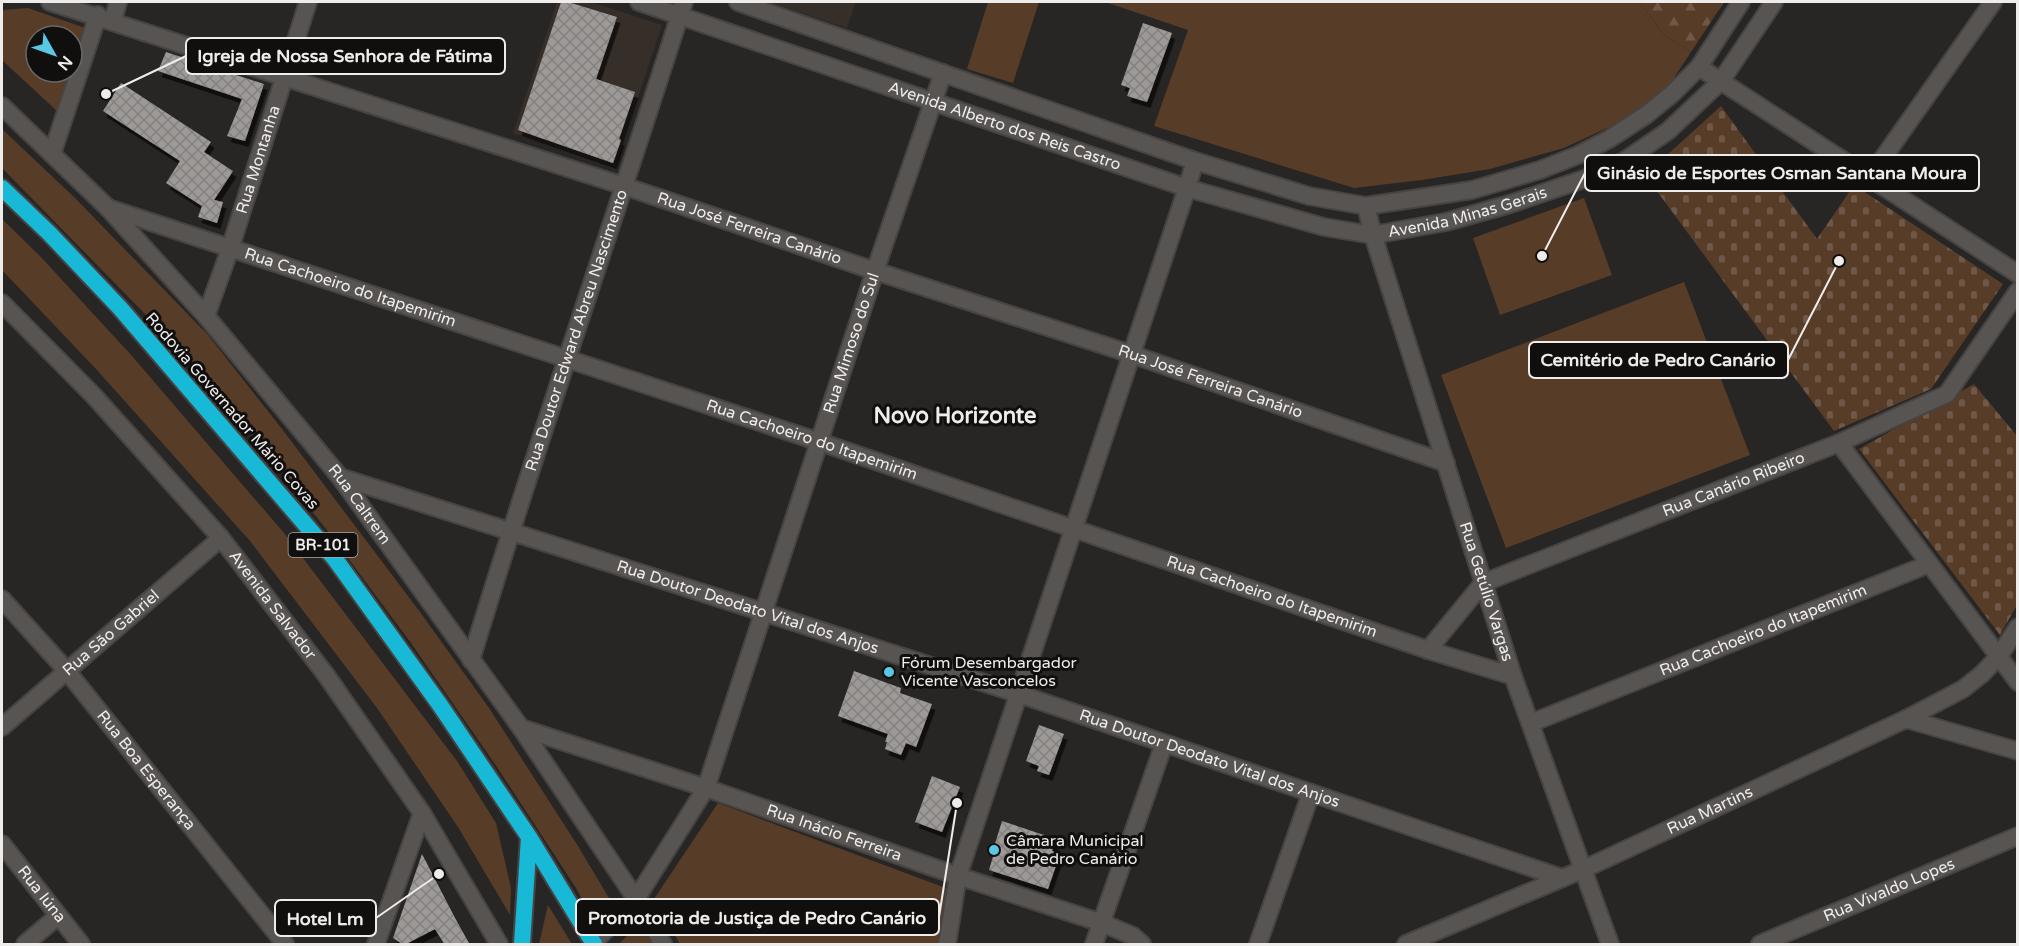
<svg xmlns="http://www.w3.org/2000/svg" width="2019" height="946" font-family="'Varela Round',sans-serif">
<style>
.built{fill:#362e29}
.green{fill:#573c28;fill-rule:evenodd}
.forest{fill:url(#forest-firs)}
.cemetery{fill:url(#cemetery-stones)}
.building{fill:url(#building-cross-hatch);filter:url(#shadow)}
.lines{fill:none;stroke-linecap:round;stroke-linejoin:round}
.minor-casing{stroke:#464443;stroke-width:20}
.tertiary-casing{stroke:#464443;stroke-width:20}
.secondary-casing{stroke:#464443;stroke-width:20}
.trunk-casing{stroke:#464443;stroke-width:20}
.minor{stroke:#575452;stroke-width:16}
.tertiary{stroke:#575452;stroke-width:16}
.secondary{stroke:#575452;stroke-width:16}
.trunk{stroke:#18b9d7;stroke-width:16}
.poi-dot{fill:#59c8e5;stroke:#100f0e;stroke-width:2}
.labels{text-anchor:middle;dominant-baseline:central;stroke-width:6;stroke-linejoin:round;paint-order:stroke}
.shield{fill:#100f0e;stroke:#acaaa9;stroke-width:1.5}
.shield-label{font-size:15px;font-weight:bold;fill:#efedec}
.street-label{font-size:16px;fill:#efedec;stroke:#100f0e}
.poi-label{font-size:16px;fill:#efedec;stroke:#100f0e;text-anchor:start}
.district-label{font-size:22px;font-weight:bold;fill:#efedec;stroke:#100f0e}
.leader{fill:none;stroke:#efedec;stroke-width:2}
.callout-dot{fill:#efedec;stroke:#100f0e;stroke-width:2}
.callout{fill:#100f0e;stroke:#efedec;stroke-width:2}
.callout-label{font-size:18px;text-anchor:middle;font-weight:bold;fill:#efedec}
</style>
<defs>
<pattern id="forest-firs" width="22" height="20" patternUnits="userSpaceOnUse" patternTransform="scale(1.5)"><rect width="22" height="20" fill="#573c28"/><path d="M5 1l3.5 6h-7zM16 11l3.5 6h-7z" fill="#6f5847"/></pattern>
<pattern id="cemetery-stones" width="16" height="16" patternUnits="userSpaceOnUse" patternTransform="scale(1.5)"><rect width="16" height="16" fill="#573c28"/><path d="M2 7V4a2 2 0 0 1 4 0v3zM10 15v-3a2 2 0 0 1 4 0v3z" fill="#6f5847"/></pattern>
<pattern id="building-cross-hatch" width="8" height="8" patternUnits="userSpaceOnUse" patternTransform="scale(1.5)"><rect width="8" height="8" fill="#9d9997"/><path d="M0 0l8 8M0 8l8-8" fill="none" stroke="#84807f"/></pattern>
<filter id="shadow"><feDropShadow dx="3.5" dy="6" stdDeviation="0" flood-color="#0009"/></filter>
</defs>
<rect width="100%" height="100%" fill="#282624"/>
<path class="built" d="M557 2H591L662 25 615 167 513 133Z
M769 2H856L847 28Z"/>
<path class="green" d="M988 2H1039L1013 83 967 69Z
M1109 2H1640L1663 34 1691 52 1666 90 1622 121 1564 148 1490 169 1422 180 1354 188 1154 126 1188 30 1108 3Z
M28 8 88 29 58 112 2 60V10ZM36 36H72V72H36Z
M2 129 75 198 208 335 282 429 420 612 489 708 578 846 612 903 606 913 599 919 592 918 576 888 497 767 411 643 330 534 199 369 2 168Z
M1584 198 1612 275 1500 315 1473 238Z
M2 219 40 256 132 356 284 533 457 761 496 823 511 888 510 915 458 827 377 708 250 541 96 369 2 270Z
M1684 282 1750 455 1506 548 1441 375Z
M718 803 951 890 940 944H680L654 899Z
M548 905 572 944H539Z
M636 918 652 944H619L627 936Z"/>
<path class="forest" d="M1640 2H1724L1691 52 1663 34Z"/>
<path class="cemetery" d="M1721 106 1817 239 1854 185 2003 284 1931 389 1834 431 1645 175Z
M1974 384 2017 436V605L2000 635 1859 449Z"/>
<path class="building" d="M561 2H568L617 17 596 79 635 92 619 139 621 140 613 163 518 130Z
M1143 23 1172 33 1147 102 1127 96 1130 88 1121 85Z
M166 52 264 84 245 141 227 136 242 99 158 71Z
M121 83 211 142 204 152 233 171 214 200 223 202 217 223 198 217 202 206 166 183 180 161 103 111Z
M854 671 901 688 900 693 932 704 916 747 906 743 901 755 885 749 887 742H885L888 734 838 716Z
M1039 725 1064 734 1049 775 1037 771 1039 766 1026 761Z
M932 776 960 787 942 832 915 822Z
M1002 821 1056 839 1052 851 1060 854 1048 889 989 870 995 850H993Z
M422 854 455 918 470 945H445L435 929 404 945 393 938Z"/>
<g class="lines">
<g class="minor-casing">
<g id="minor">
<path id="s1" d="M50 2 624 186 875 271 1131 354 1446 463"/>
<path d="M113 20 118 2"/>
<path d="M1699 67 2018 274"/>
<path d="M52 154 98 15"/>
<path d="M1869 178 1993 2"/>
<path id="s2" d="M1366 206 1373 235 1513 676 1610 944"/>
<path id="s3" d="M108 208 820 442 1428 650 1513 676"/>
<path id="s4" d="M206 316 230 249 308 2"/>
<path d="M1839 443 2018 682"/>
<path id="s5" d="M340 477 1019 694 1562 878"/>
<path id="s6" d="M2 599 67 671 285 944"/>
<path id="s7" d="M1428 650 1483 583 1839 443 1947 394 2018 291"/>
<path id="s8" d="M471 660C538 439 614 221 684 2"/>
<path d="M1906 719 2018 751"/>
<path id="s9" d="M1531 723 1929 564"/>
<path id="s10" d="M2 727 221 538"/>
<path id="s11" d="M521 728 706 788 958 876 1102 923 1133 936 1142 944"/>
<path id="s12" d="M2 844 81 944"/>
<path d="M25 944 58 916"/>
<path d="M376 944 422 813"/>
<path id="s13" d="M592 944 636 899 706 788 875 271 943 73"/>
<path d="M947 944 958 876 1187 188 1195 161"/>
<path d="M1094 944 1164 744"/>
<path d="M1258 944 1311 793"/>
<path id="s14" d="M1406 944 1584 869 1906 719 1963 689 1982 674 1999 656 2018 627"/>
<path id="s15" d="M1760 944 2018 836"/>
</g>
</g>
<g class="tertiary-casing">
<g id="tertiary">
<path id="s16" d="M2 106 108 208 206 316 340 477 521 728 636 899 663 944"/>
<path id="s17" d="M2 303 94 396 221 538 326 675 422 813 499 944"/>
</g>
</g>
<g class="secondary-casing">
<g id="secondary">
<path id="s18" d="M639 2 1187 188 1324 227 1373 235 1446 222 1510 204 1584 179 1624 161 1668 131 1721 81 1774 2"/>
<path d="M738 2 1195 161 1309 196 1366 206 1472 190 1540 170 1578 155 1609 139 1646 115 1672 94 1699 67 1741 2"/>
</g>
</g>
<g class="trunk-casing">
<path id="trunk" d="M2 188 49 233 120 308 335 559 440 705 529 837 594 944
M522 944 529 837"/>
</g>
<use href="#minor" class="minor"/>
<use href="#tertiary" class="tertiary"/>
<use href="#secondary" class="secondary"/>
<use href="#trunk" class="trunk"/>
</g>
<g class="poi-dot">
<circle cx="889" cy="672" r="6"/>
<circle cx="994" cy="850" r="6"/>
</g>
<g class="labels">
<rect class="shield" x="288.5" y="533" width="69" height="24" rx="4.5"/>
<g class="shield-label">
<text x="323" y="545">BR-101</text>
</g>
<g class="street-label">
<text stroke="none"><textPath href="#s18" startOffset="386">Avenida Alberto dos Reis Castro</textPath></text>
<text stroke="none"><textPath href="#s4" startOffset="165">Rua Montanha</textPath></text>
<text stroke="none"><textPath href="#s18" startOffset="868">Avenida Minas Gerais</textPath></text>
<text stroke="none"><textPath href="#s1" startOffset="735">Rua José Ferreira Canário</textPath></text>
<text stroke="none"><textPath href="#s3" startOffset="255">Rua Cachoeiro do Itapemirim</textPath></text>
<text stroke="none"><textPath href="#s8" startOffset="346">Rua Doutor Edward Abreu Nascimento</textPath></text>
<text stroke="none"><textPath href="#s13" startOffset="662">Rua Mimoso do Sul</textPath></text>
<text stroke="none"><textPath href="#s1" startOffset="1221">Rua José Ferreira Canário</textPath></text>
<text transform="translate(232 411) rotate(49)">Rodovia Governador Mário Covas</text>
<text stroke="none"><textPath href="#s3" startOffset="741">Rua Cachoeiro do Itapemirim</textPath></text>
<text stroke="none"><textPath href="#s7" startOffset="356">Rua Canário Ribeiro</textPath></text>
<text stroke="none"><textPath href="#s16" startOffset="536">Rua Caltrem</textPath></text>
<text stroke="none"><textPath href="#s2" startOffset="404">Rua Getúlio Vargas</textPath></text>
<text stroke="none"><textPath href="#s3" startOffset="1227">Rua Cachoeiro do Itapemirim</textPath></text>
<text stroke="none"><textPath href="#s17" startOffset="406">Avenida Salvador</textPath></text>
<text stroke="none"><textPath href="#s5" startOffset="428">Rua Doutor Deodato Vital dos Anjos</textPath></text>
<text stroke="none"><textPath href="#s9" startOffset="250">Rua Cachoeiro do Itapemirim</textPath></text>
<text stroke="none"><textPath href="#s10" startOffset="144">Rua São Gabriel</textPath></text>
<text stroke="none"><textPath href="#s5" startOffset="914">Rua Doutor Deodato Vital dos Anjos</textPath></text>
<text stroke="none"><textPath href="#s6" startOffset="224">Rua Boa Esperança</textPath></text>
<text stroke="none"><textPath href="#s14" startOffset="332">Rua Martins</textPath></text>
<text stroke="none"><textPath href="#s11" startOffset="330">Rua Inácio Ferreira</textPath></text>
<text stroke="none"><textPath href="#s15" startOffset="140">Rua Vivaldo Lopes</textPath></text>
<text stroke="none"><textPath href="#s12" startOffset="64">Rua Iúna</textPath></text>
</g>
<g class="poi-label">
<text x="901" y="663">Fórum Desembargador<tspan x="901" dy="18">Vicente Vasconcelos</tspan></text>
<text x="1006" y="841">Câmara Municipal<tspan x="1006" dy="18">de Pedro Canário</tspan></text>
</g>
<g class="district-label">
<text x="955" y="416">Novo Horizonte</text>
</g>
</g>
<path class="leader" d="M106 94L186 56M1542 256L1585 173M1839 261L1788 360M957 803L939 917M439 874L376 918"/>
<g class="callout-dot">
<circle cx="106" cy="94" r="6"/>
<circle cx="1542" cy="256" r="6"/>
<circle cx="1839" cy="261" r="6"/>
<circle cx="957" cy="803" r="6"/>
<circle cx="439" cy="874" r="6"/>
</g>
<g class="callout">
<rect x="186" y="38" width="319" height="36" rx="6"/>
<rect x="1585" y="155" width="394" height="36" rx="6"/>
<rect x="1529" y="342" width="259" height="36" rx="6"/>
<rect x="576" y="899" width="363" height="36" rx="6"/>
<rect x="275" y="900" width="101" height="36" rx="6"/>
</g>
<g class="callout-label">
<text x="345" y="62">Igreja de Nossa Senhora de Fátima</text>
<text x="1782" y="179">Ginásio de Esportes Osman Santana Moura</text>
<text x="1658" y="366">Cemitério de Pedro Canário</text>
<text x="757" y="924">Promotoria de Justiça de Pedro Canário</text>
<text x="325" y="925">Hotel Lm</text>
</g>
<rect width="2019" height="946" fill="none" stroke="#efedec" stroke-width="6"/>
<g transform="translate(54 54) rotate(130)"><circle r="28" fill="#100f0e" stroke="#696867" stroke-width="1.5"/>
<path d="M0-4.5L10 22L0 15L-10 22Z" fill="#59c8e5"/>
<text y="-9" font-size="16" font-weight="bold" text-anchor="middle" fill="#efedec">N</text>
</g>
</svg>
